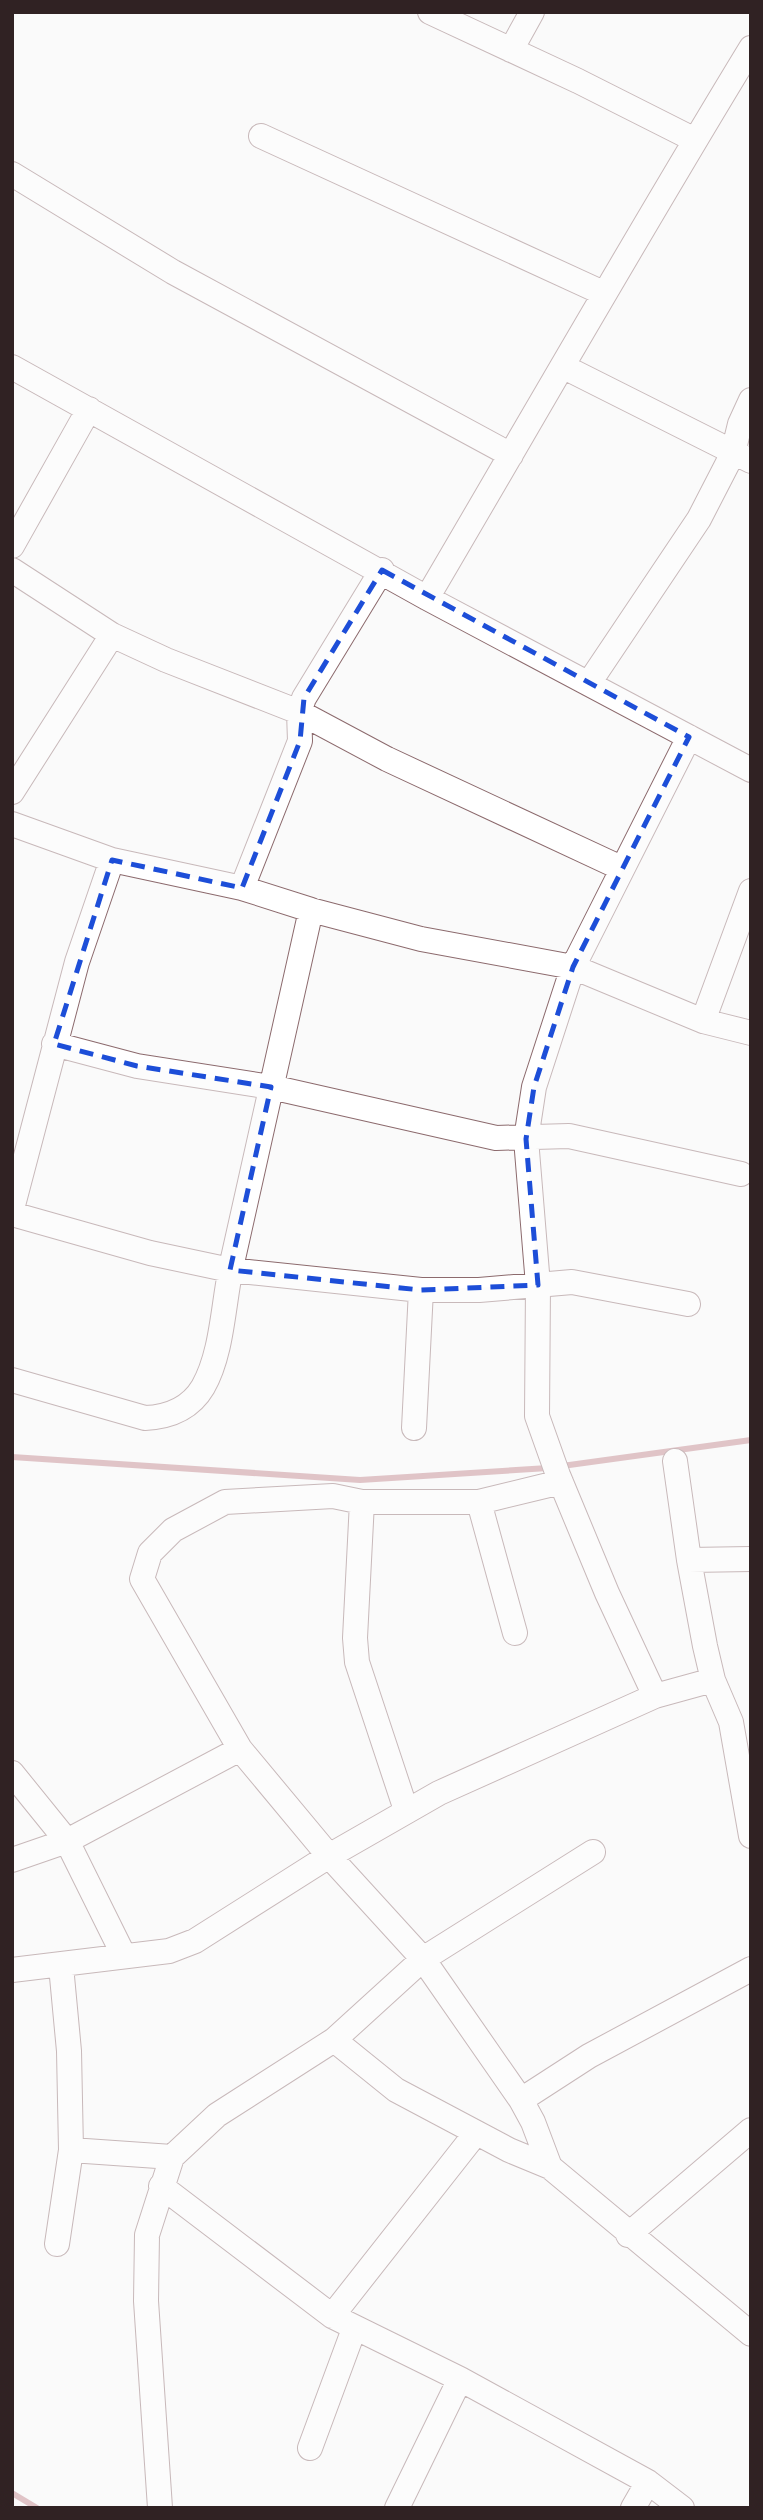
<svg xmlns="http://www.w3.org/2000/svg" width="763" height="2520" font-family="'Public Sans',sans-serif">
<style>
.lines{fill:none;stroke-linecap:round;stroke-linejoin:round}
.stream{stroke:#c0848b;stroke-width:6}
.street-casing{stroke:#8c6a6d;stroke-width:26}
.street{stroke:#fff;stroke-width:24}
.marked{fill:none;stroke:#1d4ed8;stroke-width:5;stroke-dasharray:14 9;stroke-linejoin:round}
</style>
<rect width="100%" height="100%" fill="#fafafa"/>
<g class="lines">
<path class="stream" d="M12 1457 360 1480 548 1468
M562 1466 751 1440
M12 2493 37 2508"/>
<g class="street-casing">
<path id="street" d="M430 12 578 81 695 140
M511 50 532 12
M261 136 603 293
M12 174 173 272 511 455
M12 367 427 598 751 770
M564 367 751 461
M12 546 89 409
M12 570 112 635 166 660 299 712 387 759 621 868
M427 598C535 414 640 230 751 48
M589 683 699 519 733 453 740 424 751 400
M12 792 112 635
M12 824 112 860 242 888 311 910 421 939 573 967 703 1021 751 1033
M242 888 300 741 299 712 304 698 382 570
M703 1021 751 891
M54 1044 137 1066 271 1087 496 1138 569 1136 741 1174
M12 1209 77 962 112 860
M12 1214 150 1253 230 1270 421 1290H479L572 1282 688 1304
M12 1380 145 1418C168 1417 190 1409 203 1387 223 1352 223 1302 232 1263 258 1145 285 1028 311 910
M414 1428 421 1290
M675 1461 689 1560 705 1646 713 1680 731 1722 751 1836
M561 1482 479 1502H362L333 1496 225 1502 173 1530 150 1553 142 1579 240 1749 329 1856 423 1959 521 2100 533 2122 550 2167 751 2334
M362 1502 355 1638 357 1662 406 1810
M479 1502 515 1633
M689 1560 751 1559
M655 1696 607 1593 558 1475 537 1416 538 1285 526 1139 534 1087 573 967 689 737
M12 1773 67 1841 124 1956
M12 1860 67 1841 240 1749
M12 1970 169 1951 195 1941 329 1856 439 1793 655 1696 713 1680
M334 2040 396 2090 509 2150 550 2167
M521 2100 589 2056 751 1969
M71 2150 172 2157
M161 2186 332 2316 460 2379 648 2482 682 2508
M628 2235 751 2130
M57 2244 71 2150 69 2051 61 1966
M332 2316 476 2133
M310 2448 354 2329
M160 2508 146 2301 147 2235 172 2157 217 2115 334 2040 423 1959 593 1852
M397 2508 460 2379
M633 2508 648 2482"/>
</g>
<use href="#street" class="street"/>
</g>
<path d="M0 0H763V2520H0ZM382 570 689 737 573 967 534 1087 526 1139 538 1285 421 1290 230 1270 271 1087 137 1066 54 1044 112 860 242 888 300 741 304 698Z" fill="#fafafa" fill-opacity=".55" fill-rule="evenodd"/>
<path class="marked" d="M382 570 689 737 573 967 534 1087 526 1139 538 1285 421 1290 230 1270 271 1087 137 1066 54 1044 112 860 242 888 300 741 304 698Z"/>
<rect width="763" height="2520" fill="none" stroke="#302223" stroke-width="28"/>
</svg>
